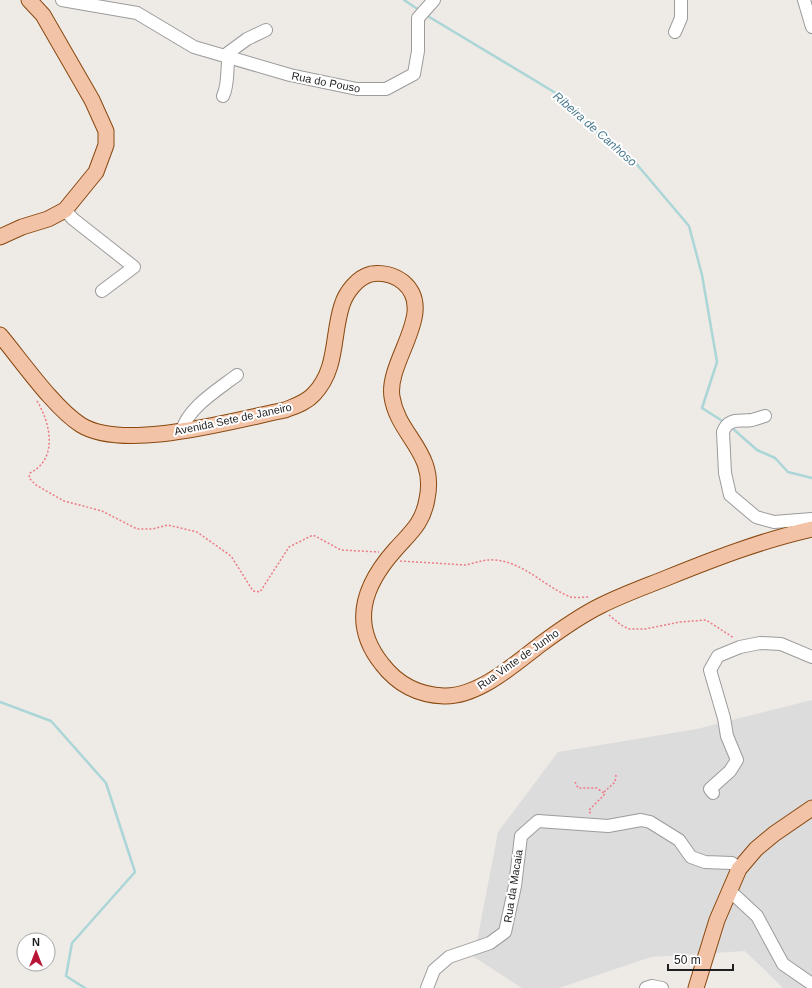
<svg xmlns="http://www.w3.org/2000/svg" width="812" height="988" font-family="Helvetica,sans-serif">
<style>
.residential{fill:#dddcdc}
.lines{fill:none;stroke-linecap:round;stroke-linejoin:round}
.stream{stroke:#abd6d7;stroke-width:2.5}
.minor-casing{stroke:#9c9c9c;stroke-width:14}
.major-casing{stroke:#894910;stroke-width:17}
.path{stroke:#eb7b85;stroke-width:1.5;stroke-dasharray:2 2;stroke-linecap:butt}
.minor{stroke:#fff;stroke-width:12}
.major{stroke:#f2c3a7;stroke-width:15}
.labels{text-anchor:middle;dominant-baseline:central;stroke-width:4;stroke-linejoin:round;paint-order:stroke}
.street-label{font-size:11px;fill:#1f1f1f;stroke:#fff}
.water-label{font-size:12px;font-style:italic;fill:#4b7a8e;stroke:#fff}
</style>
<rect width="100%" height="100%" fill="#eeeae6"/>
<path class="residential" d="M812 700V988H783L745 951 651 957 559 988H522L474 957 498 832 558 752 697 729Z"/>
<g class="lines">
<path class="stream" d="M404 0 419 10
M426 15 554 92 590 127 634 161 689 226 702 275 717 362 702 408 724 422
M731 427 757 450 775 458 788 472 812 478
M0 702 51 721 106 783 135 872 72 943 66 976 85 988"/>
<g class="minor-casing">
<path id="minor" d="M62 0 137 13 194 47 290 75 357 89H386L414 74 418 51V18L434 0
M804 0 812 27
M675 32 681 18V0
M224 56 247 39 266 30
M223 96C229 84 226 70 229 57
M65 210 73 219 134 267 102 291
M765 416C761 417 757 419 752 420 740 422 728 417 723 432L725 473 730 495 756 517 774 522 812 519
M182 431C187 408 219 389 237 375
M713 793 710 789 730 771 737 760 727 736 724 718 710 670 718 656 740 647 760 643 781 644 812 657
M730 891 757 916 783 964 812 984
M427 988 434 970 449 957 490 943 505 932 515 886 521 836 538 821 608 826 641 820 650 822 679 840 691 857 705 862 732 863 739 869
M646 988 652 986 662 988"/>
</g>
<g class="major-casing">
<path id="major" d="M0 237 22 227 48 219 65 210 96 172 106 145V131L92 100 43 15 29 0
M0 335C21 360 54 408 81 425 125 452 235 420 285 410 295 406 306 403 314 394 338 369 332 335 342 305 346 292 358 277 371 274 382 272 394 275 403 282 438 311 386 361 392 397 398 436 437 452 427 499 423 523 411 532 395 550 363 586 350 624 382 664 398 685 418 695 444 696 478 697 515 664 541 644 560 630 581 615 602 605 624 594 647 586 669 577 716 558 763 540 812 529
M696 988 717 920 739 869 756 849 774 834 812 808"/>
</g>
<path class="path" d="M37 401C51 424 58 459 30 473L29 478 36 485 64 501 102 511 137 529H152L168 525 197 532 231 556 253 591 260 592 289 547 313 535 341 550 379 552
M400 561 464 565C474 564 483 559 494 560 525 562 544 587 571 597 577 598 584 597 590 597
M609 615 621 625 629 629H645L680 622 706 620 734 638
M575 782 578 788H597L605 794 589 810 591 815
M604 792 615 782 616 775"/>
<use href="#minor" class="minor"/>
<use href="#major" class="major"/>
</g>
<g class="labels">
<g class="street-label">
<text transform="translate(326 82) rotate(11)">Rua do Pouso</text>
<text transform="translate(233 419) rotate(-12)">Avenida Sete de Janeiro</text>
<text transform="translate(518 659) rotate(-35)">Rua Vinte de Junho</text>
<text transform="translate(513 886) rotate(-81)">Rua da Macaia</text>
</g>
<g class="water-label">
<text transform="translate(595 129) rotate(41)">Ribeira de Canhoso</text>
</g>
</g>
<g transform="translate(36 952)"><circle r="19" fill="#ffffff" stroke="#a5a5a5"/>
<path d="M0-3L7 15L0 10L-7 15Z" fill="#b81536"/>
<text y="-6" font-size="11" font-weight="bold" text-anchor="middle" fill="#1f1f1f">N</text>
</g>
<path d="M668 964v6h65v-6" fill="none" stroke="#1f1f1f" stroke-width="2"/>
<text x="674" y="964" font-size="12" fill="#1f1f1f" stroke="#ffffff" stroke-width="3" paint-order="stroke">50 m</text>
</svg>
